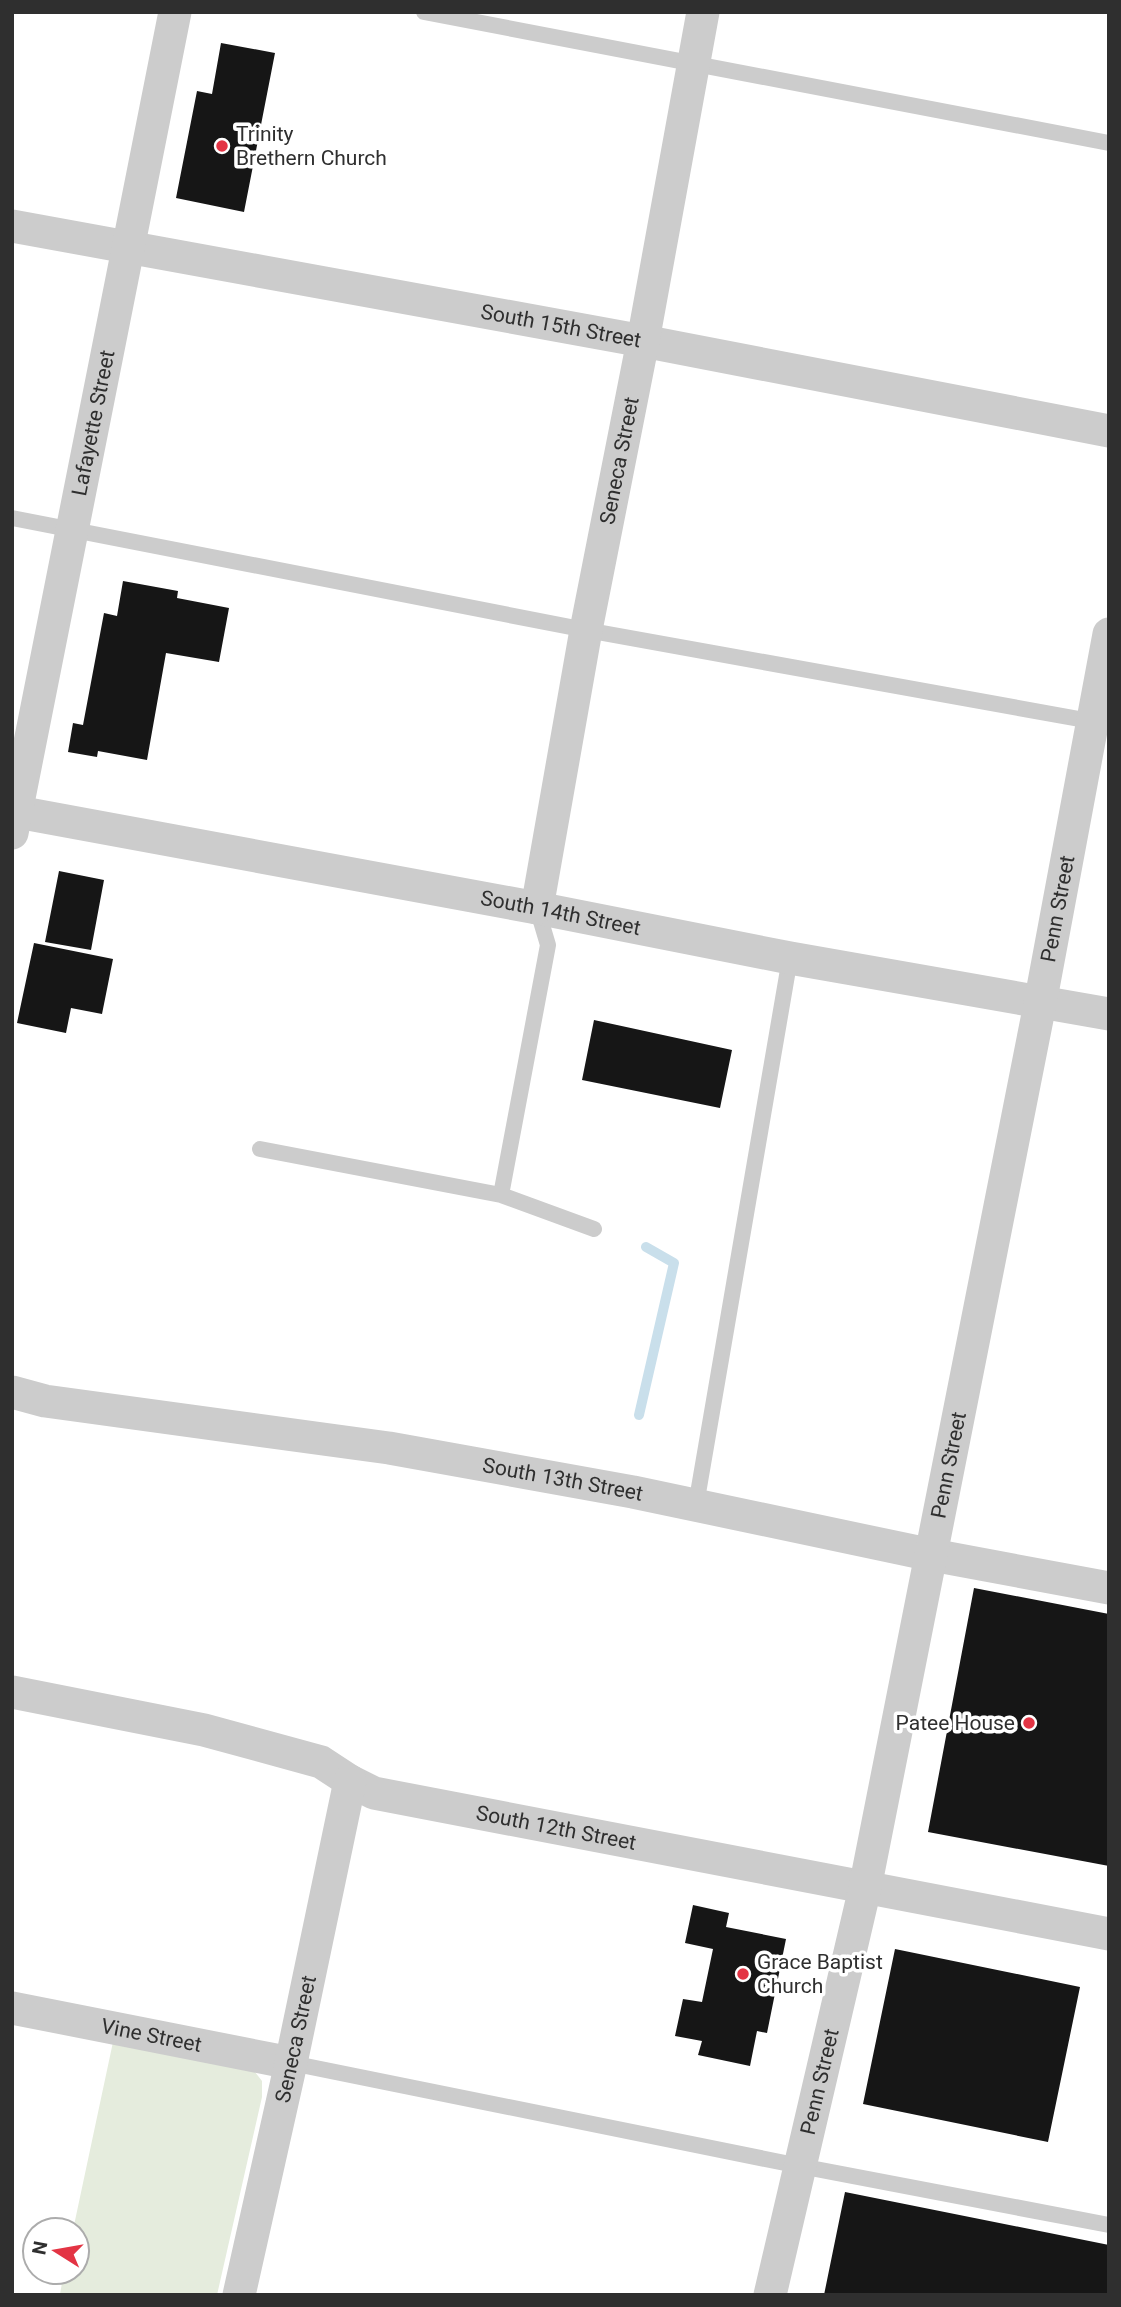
<svg xmlns="http://www.w3.org/2000/svg" width="1121" height="2307" font-family="Roboto,sans-serif">
<style>
.green{fill:#e5ecdd}
.lines{fill:none;stroke-linecap:round;stroke-linejoin:round}
.stream{stroke:#c9dfeb;stroke-width:10}
.building{fill:#161616}
.lane{stroke:#ccc;stroke-width:16}
.street{stroke:#ccc;stroke-width:33}
.poi-dot{fill:#e33444;stroke:#fff;stroke-width:2.5}
.labels{text-anchor:middle;dominant-baseline:central;stroke-width:7;stroke-linejoin:round;paint-order:stroke}
.poi-label{font-size:21px;fill:#2f2f2f;stroke:#fff;text-anchor:start}
.street-label{font-size:21px;fill:#2f2f2f;stroke:#fff}
</style>
<rect width="100%" height="100%" fill="#fff"/>
<path class="green" d="M113 2042 255 2072 262 2081V2097L217 2295 60 2294 64 2272H77V2230H73Z"/>
<g class="lines">
<path class="stream" d="M639 1415 674 1263 646 1247"/>
</g>
<path class="building" d="M221 43 275 53 244 212 176 198 197 91 212 94Z
M123 581 178 591 177 598 229 608 219 662 166 653 147 760 98 751 97 757 68 752 73 723 83 725 104 613 117 616Z
M59 871 104 880 91 950 45 942Z
M34 943 113 959 102 1014 71 1008 66 1033 17 1023Z
M594 1020 732 1050 720 1108 582 1080Z
M974 1588 1109 1614V1866L928 1832Z
M693 1905 729 1913 726 1927 786 1939 767 2033 757 2031 750 2066 698 2055 702 2041 675 2036 683 1999 702 2002 713 1949 685 1943Z
M895 1949 1080 1987 1048 2142 863 2104Z
M845 2192 1109 2245V2295H824Z"/>
<g class="lines">
<path class="lane" d="M424 12 1109 143
M12 518 586 630 1096 722
M260 1149 501 1195 594 1229
M501 1195 548 945 537 908
M696 1505 790 958
M291 2063 800 2166 1109 2225"/>
<g class="street">
<path id="s1" d="M12 226 643 341 1109 431"/>
<path id="s2" d="M12 811 537 908 790 958 1109 1014"/>
<path id="s3" d="M12 833 175 12"/>
<path id="s4" d="M537 908 586 630 643 341 703 12"/>
<path id="s5" d="M12 1392 45 1401 389 1448 633 1492 932 1555 1109 1588"/>
<path id="s6" d="M12 1692 204 1730 321 1762 350 1781 374 1793 1109 1934"/>
<path id="s7" d="M12 2008 291 2063"/>
<path id="s8" d="M239 2295 291 2063 350 1781"/>
<path id="s9" d="M770 2295 865 1888 1040 1004 1109 634"/>
</g>
</g>
<g class="poi-dot">
<circle cx="222" cy="146" r="7"/>
<circle cx="1029" cy="1723" r="7"/>
<circle cx="743" cy="1974" r="7"/>
</g>
<g class="labels">
<g class="poi-label">
<text x="236" y="134">Trinity<tspan x="236" dy="24">Brethern Church</tspan></text>
<text x="1015" y="1723" text-anchor="end">Patee House</text>
<text x="757" y="1962">Grace Baptist<tspan x="757" dy="24">Church</tspan></text>
</g>
<g class="street-label">
<text stroke="none"><textPath href="#s1" startOffset="558">South 15th Street</textPath></text>
<text stroke="none"><textPath href="#s3" startOffset="418">Lafayette Street</textPath></text>
<text stroke="none"><textPath href="#s4" startOffset="455">Seneca Street</textPath></text>
<text stroke="none"><textPath href="#s9" startOffset="1416">Penn Street</textPath></text>
<text stroke="none"><textPath href="#s2" startOffset="558">South 14th Street</textPath></text>
<text stroke="none"><textPath href="#s9" startOffset="849">Penn Street</textPath></text>
<text stroke="none"><textPath href="#s5" startOffset="558">South 13th Street</textPath></text>
<text stroke="none"><textPath href="#s6" startOffset="564">South 12th Street</textPath></text>
<text stroke="none"><textPath href="#s7" startOffset="142">Vine Street</textPath></text>
<text stroke="none"><textPath href="#s8" startOffset="262">Seneca Street</textPath></text>
<text stroke="none"><textPath href="#s9" startOffset="219">Penn Street</textPath></text>
</g>
</g>
<rect width="1121" height="2307" fill="none" stroke="#2f2f2f" stroke-width="28"/>
<g transform="translate(56 2251) rotate(281)"><circle r="33" fill="#ffffff" stroke="#acacac" stroke-width="2"/>
<path d="M0-5L12 26L0 18L-12 26Z" fill="#e33444"/>
<text y="-10" font-size="19" font-weight="bold" text-anchor="middle" fill="#2f2f2f">N</text>
</g>
</svg>
